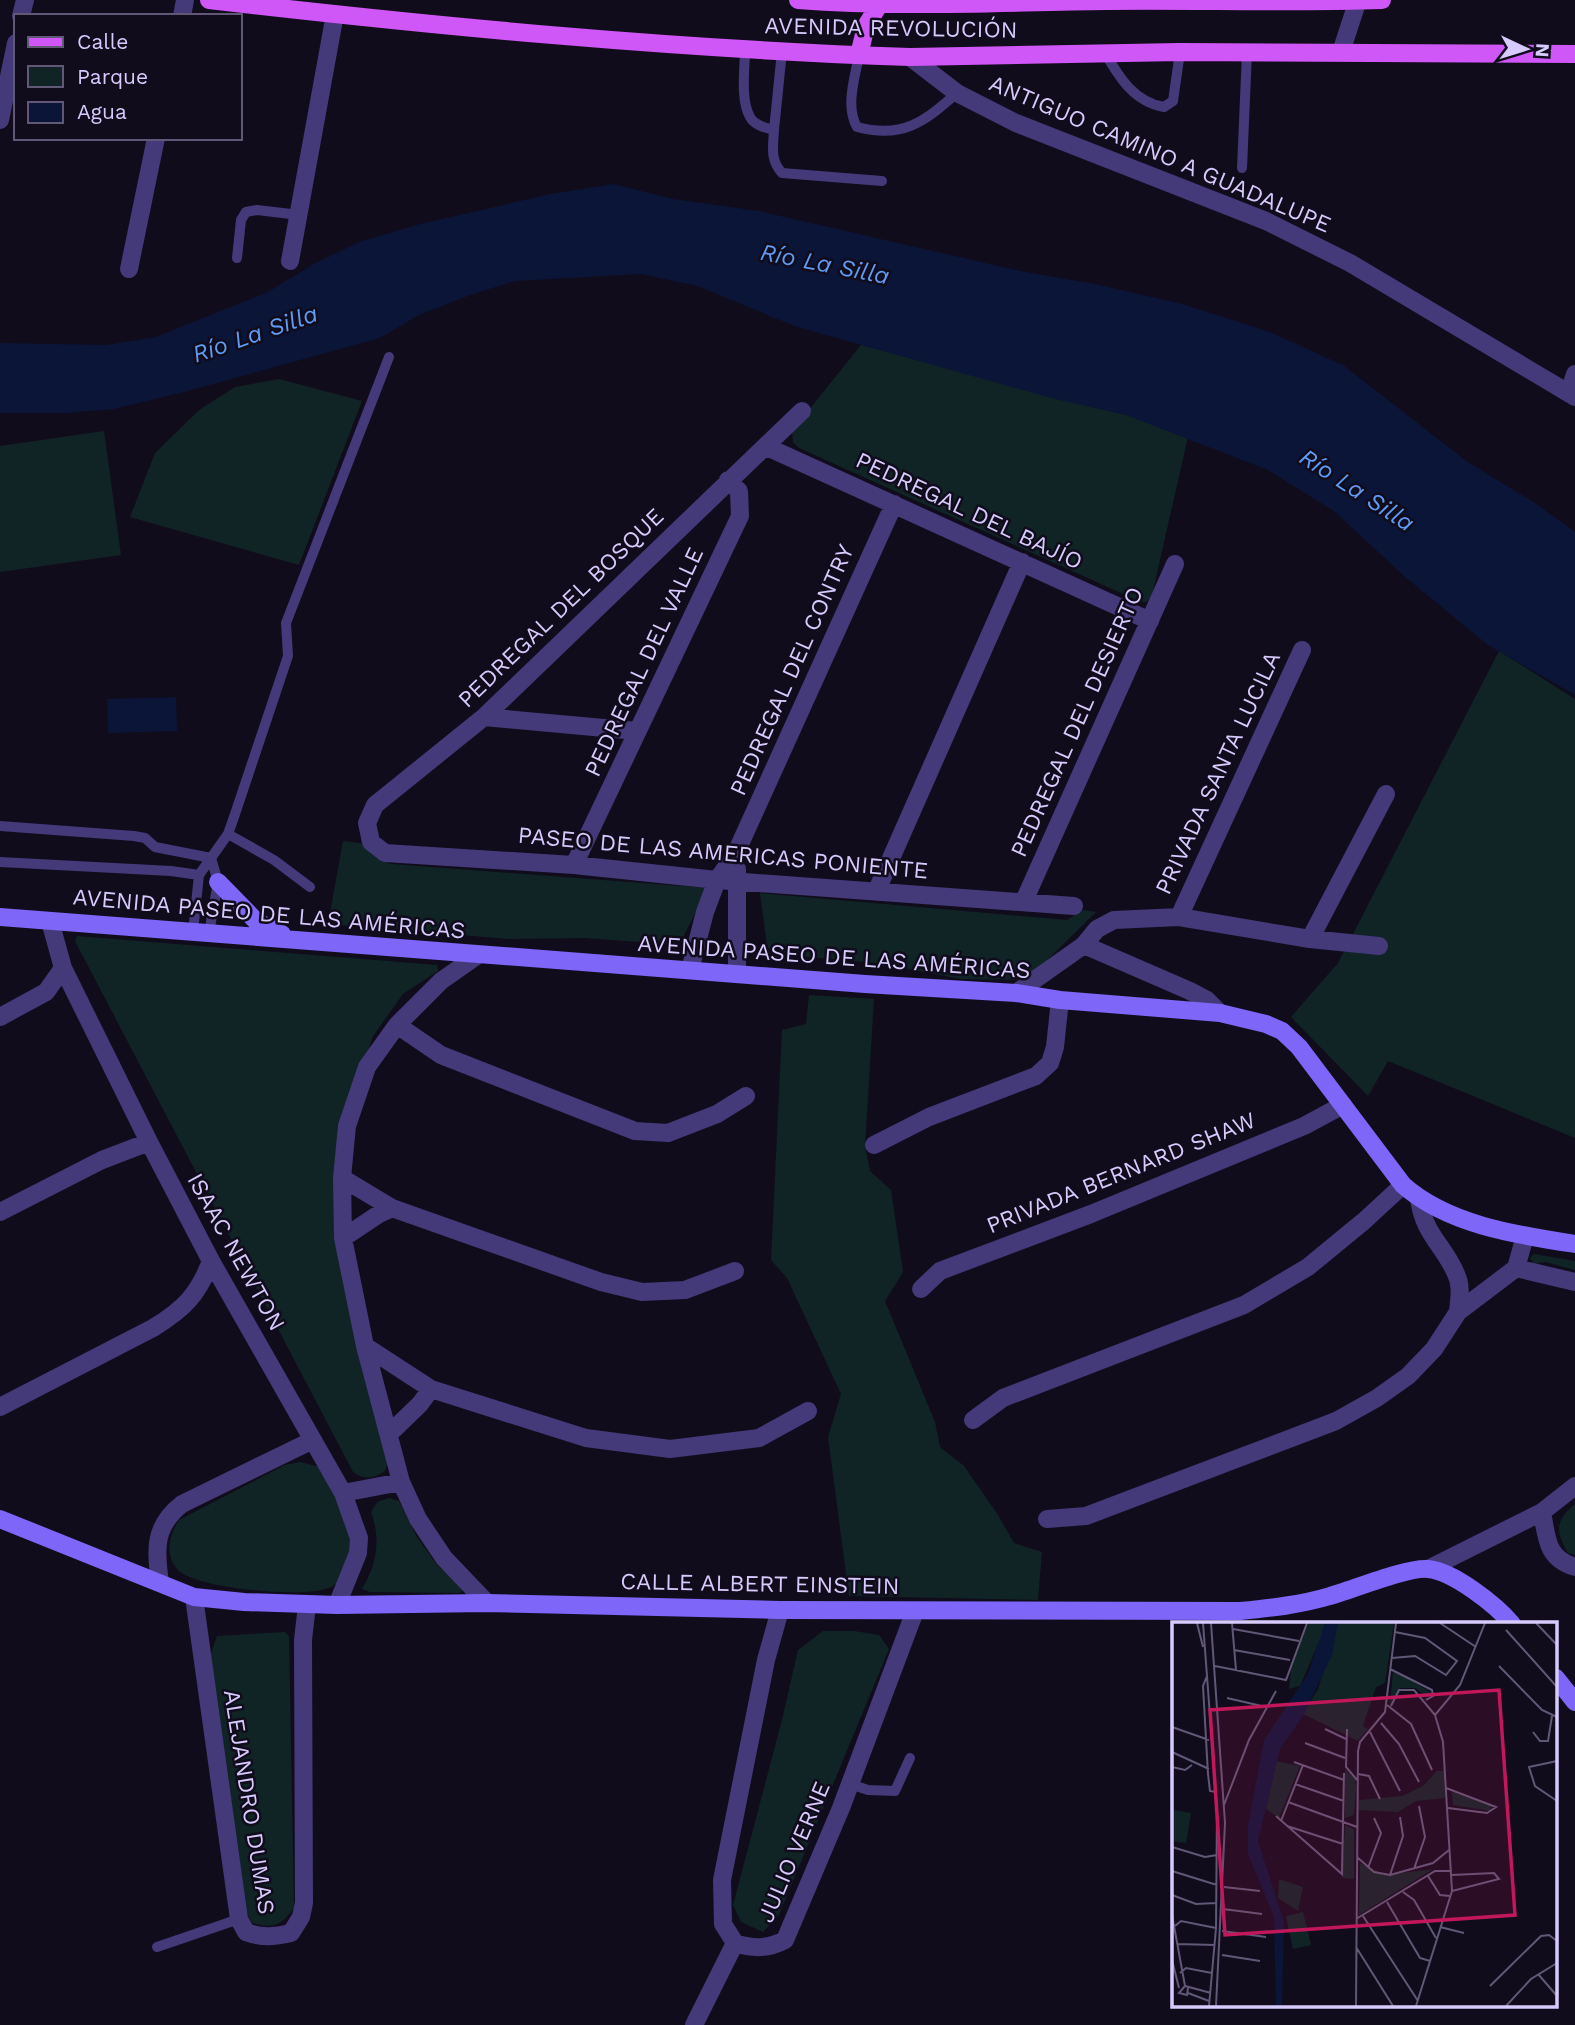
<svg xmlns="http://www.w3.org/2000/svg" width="1575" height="2025" font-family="'Work Sans',sans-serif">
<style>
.green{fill:#102426}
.water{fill:#0b1537}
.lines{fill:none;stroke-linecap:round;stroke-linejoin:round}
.lane{stroke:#443979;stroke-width:10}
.street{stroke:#443979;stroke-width:18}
.secondary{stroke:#7d66f8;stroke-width:18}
.primary{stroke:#d057f7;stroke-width:18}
.labels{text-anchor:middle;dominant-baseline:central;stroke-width:5;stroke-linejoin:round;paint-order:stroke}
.street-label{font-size:23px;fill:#d7cafd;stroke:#110c1c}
.water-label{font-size:24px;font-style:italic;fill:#5d9cf7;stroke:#110c1c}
.inset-road{fill:none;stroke:#605876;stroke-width:2}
.view{fill:#c2185b;fill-opacity:0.15;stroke:#c2185b;stroke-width:3.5}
.inset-edge{fill:none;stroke:#d7cafd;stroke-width:3.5}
</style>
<rect width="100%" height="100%" fill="#110c1c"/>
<path class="green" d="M861 345 1126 415 1188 437 1152 595 1147 602H1141L799 448 793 442 792 431Z
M279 379 362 401 299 565 130 517 155 453 199 410 235 387Z
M104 431 121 555 0 572V446Z
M1499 651 1575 699V1138L1388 1061 1368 1096 1291 1017 1338 963Z
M343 841 367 844 378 859 391 864 708 888 679 945 585 938 509 939 328 924Z
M760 893 1067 920 1083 910 1096 912 1027 980 961 979 876 963 774 954 767 946Z
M77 936 437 965 438 971 403 994 373 1036 356 1086 338 1201 389 1457 385 1471C373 1479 365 1480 353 1472L75 941Z
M809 995 874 999 865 1146 870 1171 891 1190 903 1272 885 1301 935 1422 940 1447 964 1466 998 1515 1014 1543 1042 1552 1038 1600 849 1596 828 1437 841 1394 787 1278 771 1260 782 1030 806 1024Z
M1534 1254 1575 1261V1270L1545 1262 1534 1264 1530 1258Z
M300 1462 320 1467C329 1485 338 1502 347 1520 349 1526 355 1533 356 1539 358 1552 344 1579 333 1586 312 1600 193 1589 177 1569 164 1554 170 1534 179 1520L285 1465Z
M389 1498 399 1501 417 1537 437 1565 464 1588 460 1593 370 1592 362 1589C377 1564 381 1539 371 1512L377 1502Z
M1575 1504V1555L1568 1553C1555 1531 1555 1521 1575 1504Z
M823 1631H854L879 1635 889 1649 779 1915 763 1932 741 1922 733 1905 782 1720 798 1650Z
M285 1632 289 1636 294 1908C280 1926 274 1929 252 1923L244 1908 209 1660 217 1636Z"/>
<path class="water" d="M614 184 673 199 759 211 1020 271 1095 284 1182 304 1267 331 1343 365 1469 463 1532 501 1575 532V695L1488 645 1405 577 1334 511 1268 470 1126 415 1055 399 794 326 698 286 641 274 515 281 473 294 419 315 380 338 184 392 114 409 66 413H0V343L106 345 156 337 268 292 312 265 359 242 420 224 551 194Z
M176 697 177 731 108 733 107 699Z"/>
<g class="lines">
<path class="lane" d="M745 49C745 69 740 99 750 117 754 125 765 128 774 130L782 51
M1105 53C1119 77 1134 102 1164 107L1173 101 1180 52
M859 55C855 77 845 107 857 127 903 139 924 122 957 93
M774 130C773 147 770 160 782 173L882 181
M1242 168 1247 52
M237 258 241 220 246 212 257 210 299 215
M0 826 134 836 145 838 155 847 211 858
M228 834 274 860 310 887
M0 862 171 871 199 875
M193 932 199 875 228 834 234 817 288 656 286 623 389 357
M209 933 218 882 211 858
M850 1784 868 1790 895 1791 910 1758
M157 1947 239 1919"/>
<path class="street" d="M21 16 25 0
M182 16 185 0
M1341 52 1358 0
M910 57 957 93 1016 123 1266 221 1350 263 1575 397
M0 120 16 43
M290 261 335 14
M129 269 156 138
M1569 393 1575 374
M802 411 484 717 375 805 367 823 371 842 385 853 574 865 717 880 1074 906
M767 447 1150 621
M484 717 637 731
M574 865 740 516 739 491 728 480
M877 890 1022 562
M1024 901 1175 564
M1179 917 1302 650
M50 921 63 968 149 1142 211 1261 343 1493 359 1538 358 1553 337 1605
M1310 939 1386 794
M1084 945 1190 991 1207 1000 1220 1013
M478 955 441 981 397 1025 367 1067 347 1126 342 1178 343 1238 365 1346 401 1482 418 1519 444 1558 487 1603
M690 970 705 912 717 880 735 855 894 504
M737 974V869
M1016 993 1084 945 1097 929 1114 920 1179 917 1310 939 1379 946
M0 1017 46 992 63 968
M397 1025 441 1055 635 1131 668 1133 717 1114 746 1096
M874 1145 929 1117 1036 1076 1050 1063 1055 1047 1060 1000
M342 1178 392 1208 601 1282 642 1292 685 1290 735 1271
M1419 1199C1424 1235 1444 1245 1456 1274 1462 1286 1459 1299 1458 1312
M0 1212 102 1160 149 1142
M343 1238 379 1214 392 1208
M1516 1268 1575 1282
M921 1289 940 1271 1091 1214 1304 1126 1343 1105
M365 1346 431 1389 586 1438 670 1449 759 1438 808 1411
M0 1407 153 1328C184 1309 198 1295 211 1261
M973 1420 1003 1398 1244 1305 1308 1267 1364 1221 1403 1185
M389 1434 420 1404 431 1389
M343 1493 401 1482
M1542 1512C1547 1538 1546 1558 1575 1567
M1047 1519 1086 1516 1336 1421 1377 1398 1408 1376 1434 1349 1458 1312 1516 1268 1525 1236
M1428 1569 1542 1512 1575 1486
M160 1582C155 1549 154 1526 182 1504L313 1440
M194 1597 239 1919 246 1932C262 1938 274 1937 291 1933L301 1917 304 1903 303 1640 307 1605
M780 1610 766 1660 722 1880 723 1924 735 1943C753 1949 768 1949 785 1940L841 1808 915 1611
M694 2025 735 1943"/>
<path class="secondary" d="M218 882 256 921 282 934
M0 917 865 984 1016 993 1060 1000 1220 1013 1266 1024 1282 1031 1299 1047 1403 1185C1448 1225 1517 1235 1575 1244
M0 1519 194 1597 244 1602 337 1605 487 1603 780 1610 1240 1611C1270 1608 1300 1605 1330 1596 1352 1590 1407 1567 1428 1569 1453 1571 1496 1605 1512 1624
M1556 1678 1575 1702"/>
<path class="primary" d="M209 0C442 27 675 49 910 57L1180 52 1575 54
M798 0C901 8 1003 2 1106 1 1198 0 1290 3 1382 0
M859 55 866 26 879 5"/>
</g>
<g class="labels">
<g class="street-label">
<text transform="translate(891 28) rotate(1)">AVENIDA REVOLUCIÓN</text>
<text transform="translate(1160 154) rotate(23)">ANTIGUO CAMINO A GUADALUPE</text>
<text transform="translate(969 511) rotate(25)">PEDREGAL DEL BAJÍO</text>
<text transform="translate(561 608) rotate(-44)">PEDREGAL DEL BOSQUE</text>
<text transform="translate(644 662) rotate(-65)">PEDREGAL DEL VALLE</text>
<text transform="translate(792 670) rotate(-66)">PEDREGAL DEL CONTRY</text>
<text transform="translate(1077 722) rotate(-66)">PEDREGAL DEL DESIERTO</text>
<text transform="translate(1218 773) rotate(-65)">PRIVADA SANTA LUCILA</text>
<text transform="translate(723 853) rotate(5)">PASEO DE LAS AMERICAS PONIENTE</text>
<text transform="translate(269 914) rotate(5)">AVENIDA PASEO DE LAS AMÉRICAS</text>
<text transform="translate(834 957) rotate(4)">AVENIDA PASEO DE LAS AMÉRICAS</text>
<text transform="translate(1121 1173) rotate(-22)">PRIVADA BERNARD SHAW</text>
<text transform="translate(236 1252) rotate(61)">ISAAC NEWTON</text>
<text transform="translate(760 1584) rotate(1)">CALLE ALBERT EINSTEIN</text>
<text transform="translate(249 1802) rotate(81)">ALEJANDRO DUMAS</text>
<text transform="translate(794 1852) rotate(-67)">JULIO VERNE</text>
</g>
<g class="water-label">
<text transform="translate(825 264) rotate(11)">Río La Silla</text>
<text transform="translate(255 334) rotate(-19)">Río La Silla</text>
<text transform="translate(1357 490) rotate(33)">Río La Silla</text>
</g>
</g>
<g transform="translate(1172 1622)">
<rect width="385" height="385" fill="#110c1c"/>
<path d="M136 1H153L150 13 128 64 117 67 120 40ZM166 1H222L213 61 204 65 191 104 196 107 186 119 131 92 146 67ZM221 50 233 55 260 71 256 75 243 66H228L218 82ZM104 139 128 144 107 196 94 187ZM173 147 183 157 184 166 182 193 173 196ZM265 149H272L273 176 244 179 226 190 187 188V178L230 174 251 164ZM280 170 319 183 318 189 281 183ZM1 188 19 191 14 221 0 219ZM173 203 182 207V257L170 256ZM188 241 213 253 261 247 187 293ZM107 257 131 265 126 289 106 276ZM131 290 139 323 121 327 114 294Z" fill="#102426"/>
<path d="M153 1H166L160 33 131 94 108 127 86 219 112 300 110 384H104L102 295 76 232V203L92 118 136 52Z" fill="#0b1537"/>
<path class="inset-road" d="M25 1 31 25M31 1 45 187 44 306 37 384M39 1 53 201 44 384M60 1 64 48M268 1 304 25M364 1 385 23M61 7 127 19M334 8 385 65M62 28 118 38M220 36 243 34 274 53 285 39 253 16 223 10M43 44 114 58 135 1M327 44 370 88 385 95M218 47 260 68 261 74 254 78M35 54 31 64 36 152 38 169 44 170M55 76 94 85M215 83 239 102 260 148M219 84 227 68H242L263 93M209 101 227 122 247 160M0 105 37 118M153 107 174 117M175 107 174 145 185 158M198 110 228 169M361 110 368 119H376L380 94M133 121 173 136M0 130 37 147M385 139 357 145 363 164 385 179M122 140 172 158M0 145 13 148 20 143M186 152 197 154 208 177M123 162 172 179M274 166 324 185 315 191 276 186M116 180 185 205M52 183 77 118 104 69M104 194 170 252 172 151M109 199 131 143M115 204 171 222M0 225 33 235 45 233M185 235 202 250 218 253 261 241 277 228M196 246 209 211 202 196M242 247 253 215 247 184M0 249 45 263M218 253 231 214 228 195M280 253 322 251 327 257 280 269M256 254 268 273 278 274M52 265 88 269M231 270 242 278 264 316M0 273 24 282 44 281M215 280 248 336 258 339M51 287 90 292M0 293 13 364M191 294 246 379M184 297 263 249H279M3 304 9 299 44 306M268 305 292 311M50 309 94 315M5 322 43 323M184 325 221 384M50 333 88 339M0 338 7 366M8 351 14 346 40 351M366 352 385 374M318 364 369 314 377 313 385 319M16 366 15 373 7 371 13 364 39 371M16 371 37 379M184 384 186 129 188 120 213 90 224 1M244 384 280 269 271 120 263 93 288 63 313 1M334 384 359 357 385 341"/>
<path class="view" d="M327 68 343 293 53 313 38 88Z"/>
<rect width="385" height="385" class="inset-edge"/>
</g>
<rect x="14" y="14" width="228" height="126" fill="#110c1c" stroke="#605876" stroke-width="2"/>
<rect x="28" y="37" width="35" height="10" fill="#d057f7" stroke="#605876" stroke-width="2"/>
<text x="77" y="49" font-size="21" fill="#d7cafd">Calle</text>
<rect x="28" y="66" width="35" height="21" fill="#102426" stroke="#605876" stroke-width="2"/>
<text x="77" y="84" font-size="21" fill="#d7cafd">Parque</text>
<rect x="28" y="102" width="35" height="21" fill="#0b1537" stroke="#605876" stroke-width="2"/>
<text x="77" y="119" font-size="21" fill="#d7cafd">Agua</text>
<g transform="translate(1526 49) rotate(94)" stroke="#110c1c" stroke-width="5" paint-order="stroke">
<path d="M0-5L12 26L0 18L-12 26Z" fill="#d7cafd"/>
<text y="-10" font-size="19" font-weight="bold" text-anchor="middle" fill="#d7cafd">N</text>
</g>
</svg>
